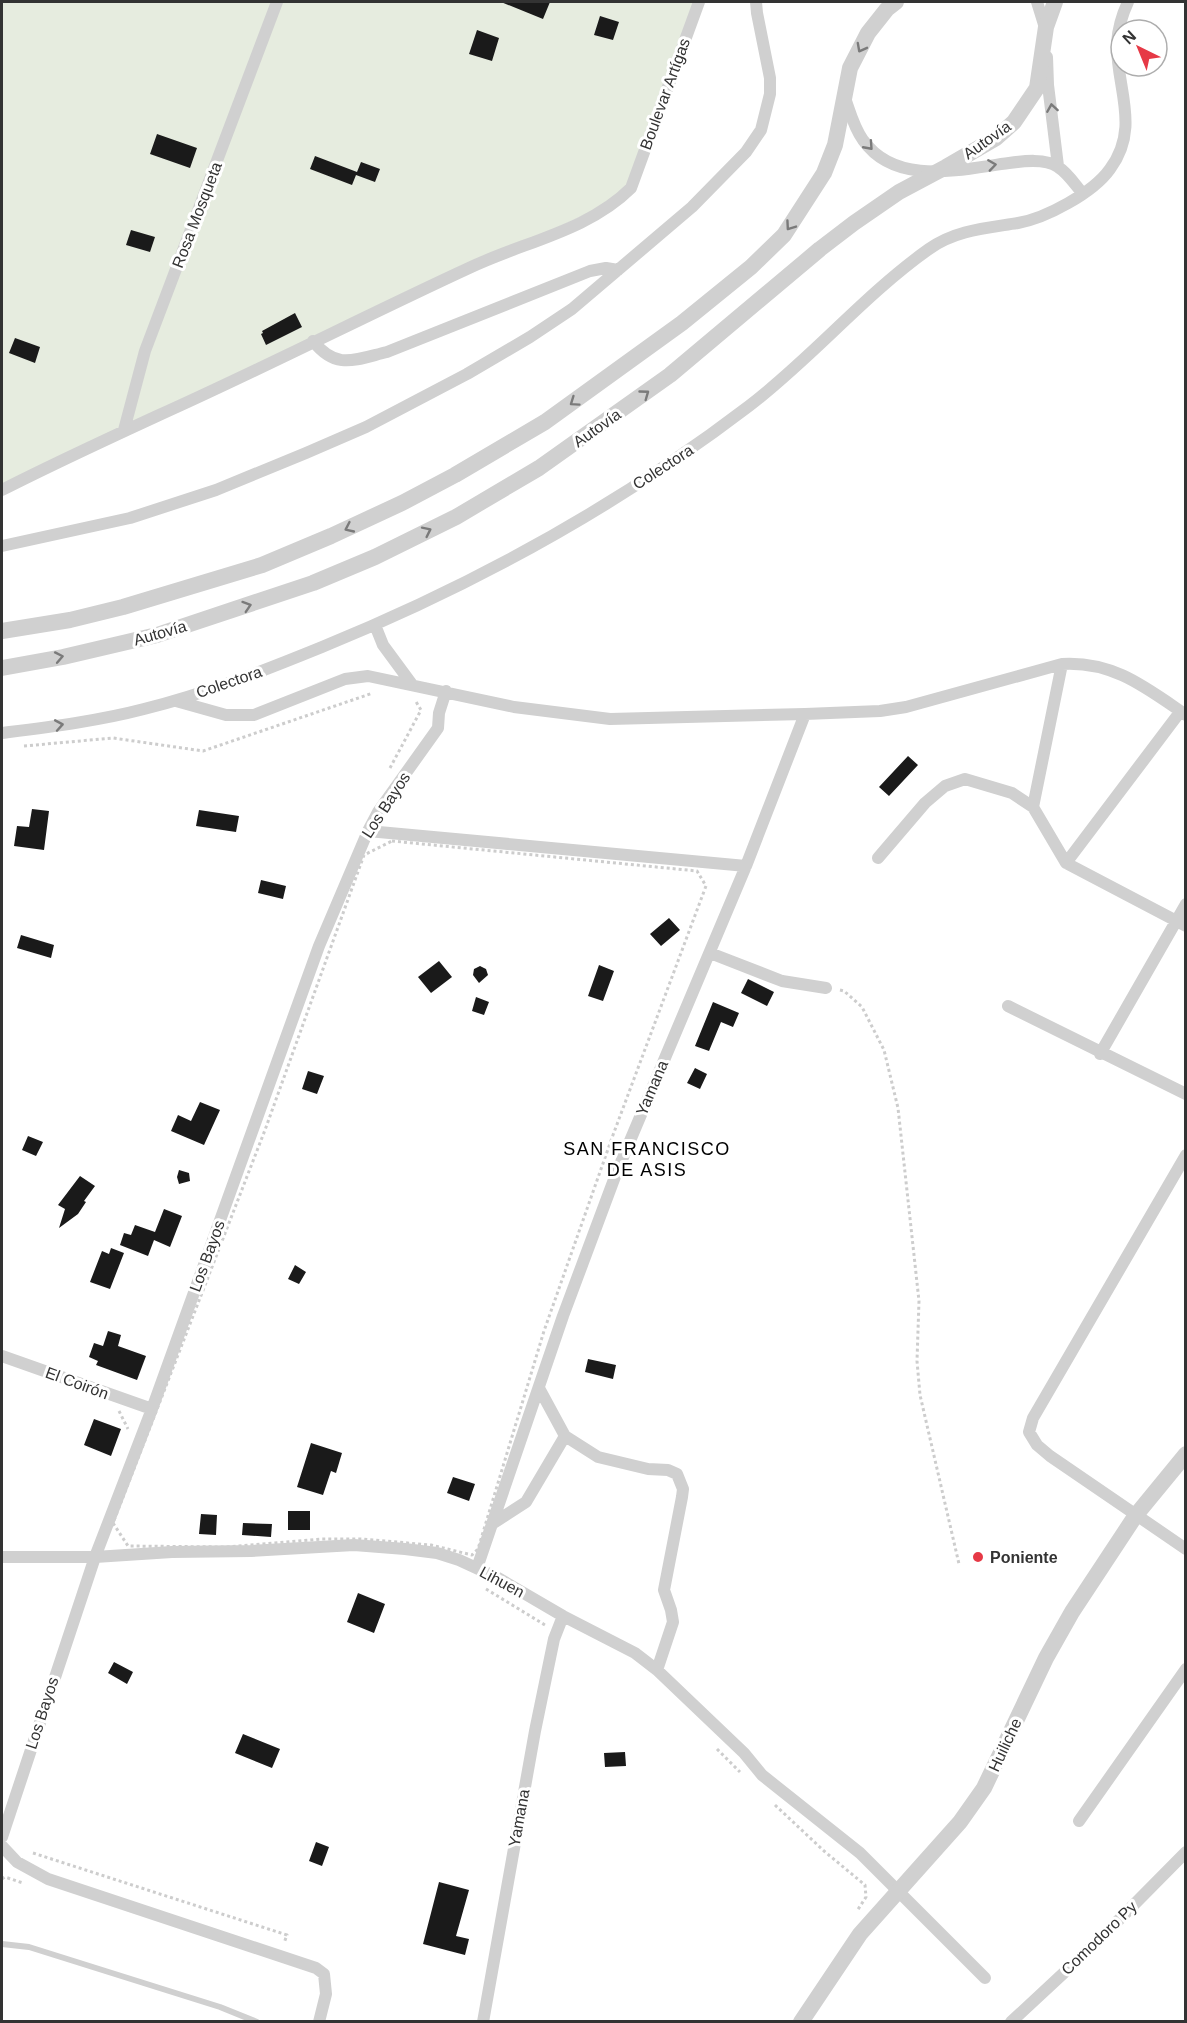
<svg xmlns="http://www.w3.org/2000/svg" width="1187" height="2023" font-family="Helvetica,sans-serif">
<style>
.green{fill:#e6ecdf}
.building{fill:#1a1a1a}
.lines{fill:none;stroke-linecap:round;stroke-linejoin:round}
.path{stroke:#cdcdcd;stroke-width:3;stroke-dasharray:3 3;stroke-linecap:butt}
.service{stroke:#d0d0d0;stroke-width:6}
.minor{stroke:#d0d0d0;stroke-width:12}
.tertiary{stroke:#d0d0d0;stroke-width:16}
.oneway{stroke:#7a7a7a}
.poi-dot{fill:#e63946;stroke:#fff;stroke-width:2}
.labels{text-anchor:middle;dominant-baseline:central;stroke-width:6;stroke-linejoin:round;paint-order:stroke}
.street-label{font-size:16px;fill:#333;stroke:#fff}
.poi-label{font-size:16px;font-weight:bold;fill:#333;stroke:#fff;text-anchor:start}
.neighbourhood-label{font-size:18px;letter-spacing:1.5px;fill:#000;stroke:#fff}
</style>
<rect width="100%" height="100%" fill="#fff"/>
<path class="green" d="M2 2H699L622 197 2 490Z"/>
<path class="building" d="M501 2H550L543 19Z
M600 16 619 22 613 40 594 35Z
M477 30 499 38 492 61 469 54Z
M157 134 197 148 190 168 150 154Z
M315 156 357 172 361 162 380 169 375 182 356 175 352 185 310 169Z
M131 230 155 237 150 252 126 245Z
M295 313 302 327 266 345 261 334 263 333 262 331Z
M15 338 40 347 35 363 9 353Z
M908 756 918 765 889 796 879 787Z
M32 809 49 811 44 850 14 846 17 826 29 827Z
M199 810 239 816 236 832 196 826Z
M261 880 286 886 283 899 258 893Z
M669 918 680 930 661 946 650 934Z
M21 935 54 945 51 958 17 948Z
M439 961 452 977 431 993 418 977Z
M599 965 614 971 603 1001 588 996Z
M480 966 486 969 488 975 479 983 473 975 474 969Z
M748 979 774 992 767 1006 741 993Z
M476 997 489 1002 484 1015 472 1011Z
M713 1002 739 1013 733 1027 721 1022 709 1051 695 1046Z
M695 1068 707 1074 700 1089 687 1083Z
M308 1071 324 1076 317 1094 302 1089Z
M200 1102 220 1110 204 1145 171 1131 178 1115 191 1121Z
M28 1136 43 1142 36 1156 22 1150Z
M179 1170 189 1173 190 1181 179 1184 177 1177Z
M80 1176 95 1186 84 1201 86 1202 78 1214 59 1228 65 1209 58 1205Z
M164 1209 182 1216 170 1247 154 1240 148 1256 120 1245 124 1233 131 1235 135 1225 155 1232Z
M111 1248 124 1253 110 1289 90 1282 102 1251 109 1254Z
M295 1265 306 1272 299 1284 288 1279Z
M108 1331 121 1335 118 1346 146 1356 137 1380 96 1365 98 1361 89 1357 94 1343 103 1346Z
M588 1359 616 1365 613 1379 585 1372Z
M94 1419 121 1429 111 1456 84 1445Z
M311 1443 342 1453 336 1473 331 1471 323 1495 297 1487Z
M453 1477 475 1484 469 1501 447 1493Z
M288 1511H310V1530H288Z
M201 1514 217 1515 216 1535 199 1534Z
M243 1523 272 1524 271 1537 242 1535Z
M358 1593 385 1604 374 1633 347 1622Z
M114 1662 133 1672 127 1684 108 1673Z
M243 1734 280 1749 272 1768 235 1753Z
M625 1752 626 1766 605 1767 604 1753Z
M316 1842 329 1847 322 1866 309 1861Z
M439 1882 469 1890 456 1936 469 1939 465 1955 423 1944Z"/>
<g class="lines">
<path class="path" d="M24 746 113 738 203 751 373 693
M390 768 421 710 415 700
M392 841 697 871 706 886 613 1135 544 1331 478 1549 472 1555 431 1545 361 1539H321L227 1547 128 1546 113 1523 265 1130 364 855Z
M840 990 844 991 862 1007 884 1050 898 1108 919 1301 917 1361 920 1395 959 1564
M119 1411 128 1429
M486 1589 545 1625
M717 1749 740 1772
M775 1805 824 1851 865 1885 866 1897 857 1911
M33 1853 287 1935 284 1943
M2 1879 5 1877 23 1883"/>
<path class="service" d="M2 1944 29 1947 220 2007 257 2022"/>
<path class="minor" d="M1037 2 1046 31
M1047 57 1048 85 1058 166
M845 98C850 112 854 128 863 140 896 187 962 169 1009 163 1023 161 1046 158 1058 167 1068 173 1076 186 1083 194
M313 341C336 370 354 360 387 352L590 271 606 268 618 270
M124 430 145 351 277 2
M2 490C53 464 105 440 157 416 262 369 365 316 469 268 523 242 588 231 631 188L699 2
M2 546 130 518 216 490 306 453 366 427 467 374 530 337 572 309 692 207 746 152 761 130 770 94V78L757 13 756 2
M375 625 383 645 411 683
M176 701 226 715H254L345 679 368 676 514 707 610 719 805 714 880 711 906 707 1062 664C1113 661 1145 687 1186 715
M2 733C49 727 98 721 144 709 205 694 263 671 322 647 474 585 618 506 749 406 812 358 864 295 929 249 955 230 987 228 1018 223 1046 218 1093 193 1110 169 1141 127 1116 88 1117 43 1118 28 1122 15 1128 2
M1033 807 1062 664
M368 831 746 866
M878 858 925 803 945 786 965 779 1012 793 1033 807 1066 863 1186 926
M1066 863 1180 712
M710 953 782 981 826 988
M1008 1006 1186 1094
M1100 1054 1186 904
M1186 1155 1033 1418 1029 1432 1037 1445 1050 1456 1186 1549
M2 1356 152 1409
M539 1388 565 1436 598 1457 648 1469 668 1470 677 1474 683 1489 682 1497 664 1590 671 1610 673 1622 657 1670
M492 1524 526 1502 565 1436
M2 1557H95L172 1552 251 1551 354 1545 405 1549 437 1553 459 1560 498 1578 563 1616 635 1653 657 1670 744 1753 762 1775 860 1853 985 1978
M477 1568 563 1316 616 1174 746 866 805 714
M1079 1821 1186 1669
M2 1837 95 1557 152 1409 319 946 368 831 378 812 438 728 439 713 446 691
M2 1846 17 1862 48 1879 316 1968 324 1974 326 1994 319 2022
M483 2022 535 1731 554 1639 563 1616
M1011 2022 1096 1943 1186 1852"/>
<path class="tertiary" d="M2 631 70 620 123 607 262 565 331 536 402 503 455 475 545 422 682 323 751 267 784 235 824 173 835 145 850 68 868 33 887 9 896 2
M2 668 63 657 157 635 313 583 375 557 456 517 539 468 670 375 820 249 854 223 899 192 946 167 996 138 1014 122 1037 88 1046 27 1055 2
M801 2022 860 1934 960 1822 984 1788 1046 1658 1072 1612 1136 1515 1186 1454"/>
</g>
<defs><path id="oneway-chevron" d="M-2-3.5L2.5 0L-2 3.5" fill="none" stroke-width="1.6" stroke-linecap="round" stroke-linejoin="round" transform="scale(1.5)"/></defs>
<g class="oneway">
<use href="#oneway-chevron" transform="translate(861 48) rotate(118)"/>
<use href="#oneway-chevron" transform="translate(1052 108) rotate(-99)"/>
<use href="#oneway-chevron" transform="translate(869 146) rotate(48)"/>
<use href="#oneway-chevron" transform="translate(992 165) rotate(-8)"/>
<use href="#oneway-chevron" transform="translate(790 226) rotate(125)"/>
<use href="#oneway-chevron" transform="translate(645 394) rotate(-36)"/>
<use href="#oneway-chevron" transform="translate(574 402) rotate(145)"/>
<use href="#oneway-chevron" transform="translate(349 528) rotate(155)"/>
<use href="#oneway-chevron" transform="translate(427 531) rotate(-26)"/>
<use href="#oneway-chevron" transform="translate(247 606) rotate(-18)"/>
<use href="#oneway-chevron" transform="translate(59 657) rotate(-11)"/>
<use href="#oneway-chevron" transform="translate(59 725) rotate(-10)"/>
</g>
<circle class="poi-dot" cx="978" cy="1557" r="6"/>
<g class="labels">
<g class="street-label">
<text transform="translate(665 94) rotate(-70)">Boulevar Artígas</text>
<text transform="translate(987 140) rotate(-35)">Autovía</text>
<text transform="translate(197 215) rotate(-69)">Rosa Mosqueta</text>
<text transform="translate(597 428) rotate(-35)">Autovía</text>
<text transform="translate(663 467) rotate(-33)">Colectora</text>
<text transform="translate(160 633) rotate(-16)">Autovía</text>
<text transform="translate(229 682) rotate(-19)">Colectora</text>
<text transform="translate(386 805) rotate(-57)">Los Bayos</text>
<text transform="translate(652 1088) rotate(-67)">Yamana</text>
<text transform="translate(207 1256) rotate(-70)">Los Bayos</text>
<text transform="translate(77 1383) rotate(20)">El Coirón</text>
<text transform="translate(502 1582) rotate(28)">Lihuen</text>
<text transform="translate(42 1713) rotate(-72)">Los Bayos</text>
<text transform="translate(1005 1745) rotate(-65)">Huiliche</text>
<text transform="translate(519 1818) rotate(-80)">Yamana</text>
<text transform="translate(1099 1938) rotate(-44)">Comodoro Py</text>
</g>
<g class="poi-label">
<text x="990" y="1557">Poniente</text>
</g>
<g class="neighbourhood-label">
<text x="647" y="1149">SAN FRANCISCO<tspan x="647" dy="21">DE ASIS</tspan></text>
</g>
</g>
<rect width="1187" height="2023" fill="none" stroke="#333333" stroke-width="6"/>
<g transform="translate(1139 48) rotate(317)"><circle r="28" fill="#ffffff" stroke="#adadad" stroke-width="1.5"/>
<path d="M0-4.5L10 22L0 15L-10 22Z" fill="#e63946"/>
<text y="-9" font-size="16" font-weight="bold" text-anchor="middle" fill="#333333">N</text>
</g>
</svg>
